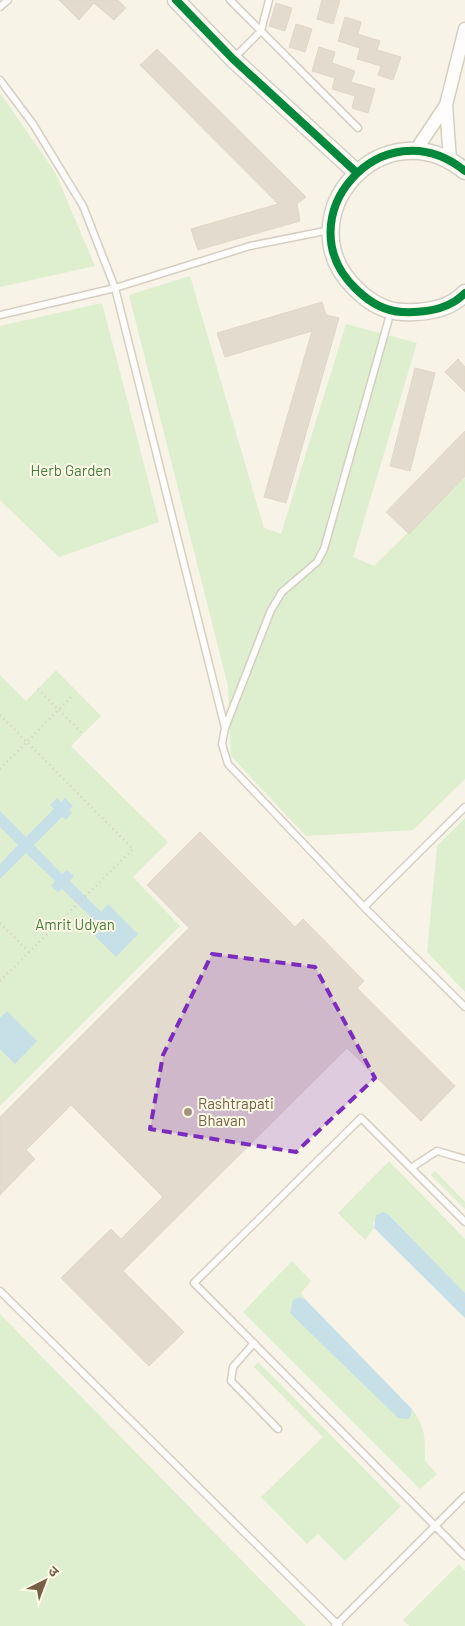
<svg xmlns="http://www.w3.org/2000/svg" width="465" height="1626" font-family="Barlow,'Noto Sans Devanagari',sans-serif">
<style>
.green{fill:#ddefcf}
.water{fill:#c7e0e7}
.building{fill:#e3dbce;stroke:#e0d7c8}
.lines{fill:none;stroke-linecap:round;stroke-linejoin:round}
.service-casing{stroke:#d6cfc1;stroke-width:9}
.minor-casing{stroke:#d6cfc1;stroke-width:15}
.tertiary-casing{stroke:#d6cfc1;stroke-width:19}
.path{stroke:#d8d1c8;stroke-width:2.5;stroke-dasharray:1 4;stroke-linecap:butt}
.service{stroke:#fefdfb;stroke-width:6}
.minor{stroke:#fefdfb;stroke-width:12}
.tertiary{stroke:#fefdfb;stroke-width:16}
.cycleway-casing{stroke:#fffae7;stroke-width:11}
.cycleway{stroke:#00873e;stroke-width:8}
.marked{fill:#7b2cbf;fill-opacity:0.2;stroke:#7b2cbf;stroke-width:4;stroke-dasharray:10 6;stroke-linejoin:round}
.poi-dot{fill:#a3937d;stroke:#fffae7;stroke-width:2}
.labels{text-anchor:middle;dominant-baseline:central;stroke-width:4;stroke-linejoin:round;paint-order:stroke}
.park-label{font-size:15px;fill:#447d3c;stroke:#fffae7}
.poi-label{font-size:15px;fill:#765f45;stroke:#fffae7;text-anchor:start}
</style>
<rect width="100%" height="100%" fill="#f7f3e6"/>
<path class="green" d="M0 93 55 172 95 266 0 287Z
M190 276 264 528 281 534 346 324 417 343 353 557 374 566 465 476V779L413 830 306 836 231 756 228 686 129 295Z
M102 303 159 522 59 557 0 500V326Z
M56 670 101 716 71 746 168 842 133 877 180 926 0 1106V675L26 701Z
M465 818V992L427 952 437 846Z
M389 1161 465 1239V1293L388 1214 373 1222 374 1228 365 1240 338 1213Z
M435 1171 465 1202V1209L431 1175Z
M292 1261 311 1281 301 1293 305 1299 299 1297 411 1415 412 1409C426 1428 425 1438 425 1461L437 1474 420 1489 243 1312Z
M0 1314 306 1626H0Z
M258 1362 401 1506 345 1561 318 1534 307 1544 261 1497 323 1437 254 1367Z
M459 1564 465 1571V1626H409L403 1620Z"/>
<path class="water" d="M57 798 61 802 65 798 73 806 69 810 72 813 66 820 62 817 34 845 62 874 67 870 74 876 70 881 101 912 108 904 138 934 116 957 86 927 93 919 62 889 58 892 51 886 55 881 26 853 0 879V864L18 845 0 827V811L26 837 54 809 50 805Z
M7 1011 37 1041 15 1064 0 1049V1018Z
M383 1212 388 1214 465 1293V1318L374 1228 376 1215Z
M299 1297 305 1299 412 1409 411 1415 408 1419 398 1418 290 1313 293 1300Z"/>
<path class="building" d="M59 0H118L126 8 114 20 94 3 79 20Z
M322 0H340L333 24 317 19Z
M276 3 292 8 285 31 269 26Z
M345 17 361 22 358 34 380 41 377 50 401 57 393 80 378 75 381 66 357 59 360 48 338 41Z
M296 24 312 29 305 52 289 47Z
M319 47 335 52 332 63 355 71 351 82 375 89 368 113 352 108 355 96 332 89 335 78 312 71Z
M157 49 306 197 297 204 300 221 198 250 191 229 278 204 140 65Z
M322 302 326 315 339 318 286 503 264 497 312 331 225 357 217 333Z
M458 359 465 367V392L445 372Z
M415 368 435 373 410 471 390 466Z
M465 431V476L409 534 386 512Z
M200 832 295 927 303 919 364 981 357 988 455 1086 421 1121 347 1048 123 1271 184 1332 149 1366 61 1278 111 1229 121 1239 163 1197 71 1105 26 1150 35 1159 0 1195V1117L189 928 147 885Z"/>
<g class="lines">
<g class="service-casing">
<path id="service" d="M230 0 358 128
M0 7 8 0
M234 58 261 31 269 0
M0 80 33 124 83 206 115 288 225 728 222 744 228 764 364 907 465 1007
M0 315 115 288 250 246 330 230
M225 728 271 610 282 592 317 562 324 549 391 311
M364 907 465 807
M411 1168 437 1151 465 1159
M465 1222 361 1118 194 1283 465 1556
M0 1291 339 1626
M254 1343 233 1367 231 1381 278 1429
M335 1626 465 1496"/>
</g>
<g class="minor-casing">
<path id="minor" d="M416 150 446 105
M450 160 446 105 465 29"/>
</g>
<g class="tertiary-casing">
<path id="tertiary" d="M176 0 233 59 356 172
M465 171C382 104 283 219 356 289 369 302 384 311 402 312 425 313 449 310 465 293"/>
</g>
<path class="path" d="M38 689 83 734
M0 715 133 849 0 981
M0 769 72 696
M0 923 29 952"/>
<use href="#service" class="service"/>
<use href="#minor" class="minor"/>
<use href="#tertiary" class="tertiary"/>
<g class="cycleway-casing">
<path id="cycleway" d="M176 0 233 59 356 172
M465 171C382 104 283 219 356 289 369 302 384 311 402 312 425 313 449 310 465 293"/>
</g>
<use href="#cycleway" class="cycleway"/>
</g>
<path class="marked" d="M212 954 315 967 375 1078 296 1152 150 1129 163 1055Z"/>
<circle class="poi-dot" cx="188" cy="1112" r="5"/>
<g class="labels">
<g class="park-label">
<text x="71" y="470">Herb Garden</text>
<text x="75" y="924">Amrit Udyan</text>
</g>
<g class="poi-label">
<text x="198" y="1103">Rashtrapati<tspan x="198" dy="17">Bhavan</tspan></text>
</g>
</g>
<g transform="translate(45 1581) rotate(42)" stroke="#fffae7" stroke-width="4" paint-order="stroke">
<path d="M0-4L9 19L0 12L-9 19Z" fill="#765f45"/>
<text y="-8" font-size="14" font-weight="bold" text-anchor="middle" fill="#765f45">उ</text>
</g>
</svg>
